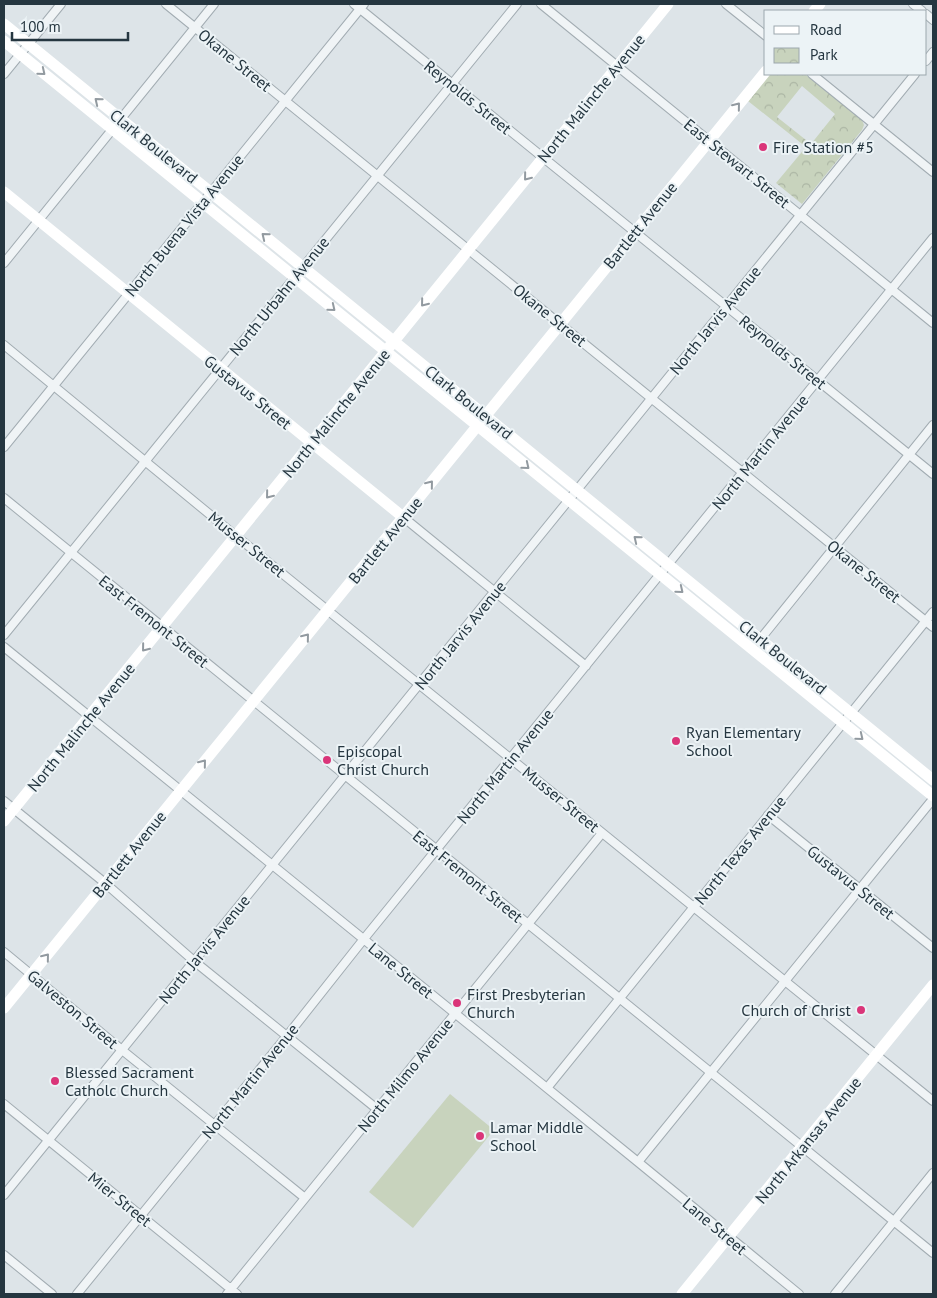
<svg xmlns="http://www.w3.org/2000/svg" width="937" height="1298" font-family="'PT Sans',sans-serif">
<style>
.park{fill:url(#park-crowns);fill-rule:evenodd}
.garden{fill:#c8d3bd}
.lines{fill:none;stroke-linecap:round;stroke-linejoin:round}
.street-casing{stroke:#a2acb2;stroke-width:10}
.street{stroke:#f0f4f6;stroke-width:8}
.secondary{stroke:#fff;stroke-width:11}
.oneway{stroke:#929aa0}
.poi-dot{fill:#da3579;stroke:#ecf3f6;stroke-width:2}
.labels{text-anchor:middle;dominant-baseline:central;stroke-width:4;stroke-linejoin:round;paint-order:stroke}
.street-label{font-size:16px;fill:#253640;stroke:#ecf3f6}
.poi-label{font-size:16px;fill:#253640;stroke:#ecf3f6;text-anchor:start}
</style>
<defs>
<pattern id="park-crowns" width="20" height="18" patternUnits="userSpaceOnUse" patternTransform="scale(1.25)"><rect width="20" height="18" fill="#c8d3bd"/><path d="M2 6a3 3 0 1 1 6 0M12 15a3 3 0 1 1 6 0" fill="none" stroke="#acb6a4"/></pattern>
</defs>
<rect width="100%" height="100%" fill="#dde4e8"/>
<path class="park" d="M770 74H805L862 120 864 125 862 130 802 204 776 183 806 147 748 101ZM802 86 835 114 811 144 777 117Z"/>
<path class="garden" d="M450 1094 494 1130 413 1228 369 1192Z"/>
<g class="lines">
<g class="street-casing">
<path id="street" d="M166 4 933 627
M354 4 933 474
M541 4 933 323
M726 4 766 36
M913 4 922 11
M926 14 933 20
M926 61 933 52
M4 74 61 4
M812 74 933 172
M4 263 214 4
M4 345 236 536 933 1101
M4 447 364 4
M4 498 933 1253
M403 517 586 666
M4 635 517 4
M758 642 933 425
M4 647 638 1162 799 1294
M4 801 105 883 194 961 377 1109
M768 815 933 948
M4 952 122 1050 305 1198
M547 1088 933 612
M4 1104 237 1294
M638 1162 933 799
M4 1195 915 74
M4 1255 52 1294
M77 1294 287 1036 363 940 933 238
M227 1294 602 833
M835 1294 933 1173"/>
</g>
<use href="#street" class="street"/>
<path class="secondary" d="M814 11 820 4
M4 24 933 780
M4 41 933 796
M4 192 403 517
M4 821 668 4
M4 1008 766 71
M682 1294 933 985"/>
</g>
<defs><path id="oneway-chevron" d="M-2-3.5L2.5 0L-2 3.5" fill="none" stroke-width="1.6" stroke-linecap="round" stroke-linejoin="round" transform="scale(1.25)"/></defs>
<g class="oneway">
<use href="#oneway-chevron" transform="translate(42 72) rotate(39)"/>
<use href="#oneway-chevron" transform="translate(98 101) rotate(-141)"/>
<use href="#oneway-chevron" transform="translate(737 106) rotate(-51)"/>
<use href="#oneway-chevron" transform="translate(527 177) rotate(129)"/>
<use href="#oneway-chevron" transform="translate(265 236) rotate(-141)"/>
<use href="#oneway-chevron" transform="translate(424 303) rotate(129)"/>
<use href="#oneway-chevron" transform="translate(332 308) rotate(39)"/>
<use href="#oneway-chevron" transform="translate(526 466) rotate(39)"/>
<use href="#oneway-chevron" transform="translate(430 484) rotate(-51)"/>
<use href="#oneway-chevron" transform="translate(269 495) rotate(129)"/>
<use href="#oneway-chevron" transform="translate(637 539) rotate(-141)"/>
<use href="#oneway-chevron" transform="translate(680 590) rotate(39)"/>
<use href="#oneway-chevron" transform="translate(306 637) rotate(-51)"/>
<use href="#oneway-chevron" transform="translate(145 648) rotate(129)"/>
<use href="#oneway-chevron" transform="translate(860 737) rotate(39)"/>
<use href="#oneway-chevron" transform="translate(203 763) rotate(-51)"/>
<use href="#oneway-chevron" transform="translate(46 957) rotate(-51)"/>
</g>
<g class="poi-dot">
<circle cx="763" cy="147" r="5"/>
<circle cx="676" cy="741" r="5"/>
<circle cx="327" cy="760" r="5"/>
<circle cx="457" cy="1003" r="5"/>
<circle cx="861" cy="1010" r="5"/>
<circle cx="55" cy="1081" r="5"/>
<circle cx="480" cy="1136" r="5"/>
</g>
<g class="labels">
<g class="street-label">
<text transform="translate(235 60) rotate(39)">Okane Street</text>
<text transform="translate(468 97) rotate(39)">Reynolds Street</text>
<text transform="translate(591 98) rotate(-51)">North Malinche Avenue</text>
<text transform="translate(154 146) rotate(39)">Clark Boulevard</text>
<text transform="translate(737 163) rotate(39)">East Stewart Street</text>
<text transform="translate(184 225) rotate(-51)">North Buena Vista Avenue</text>
<text transform="translate(640 225) rotate(-51)">Bartlett Avenue</text>
<text transform="translate(279 296) rotate(-51)">North Urbahn Avenue</text>
<text transform="translate(550 315) rotate(39)">Okane Street</text>
<text transform="translate(715 320) rotate(-51)">North Jarvis Avenue</text>
<text transform="translate(783 352) rotate(39)">Reynolds Street</text>
<text transform="translate(248 392) rotate(39)">Gustavus Street</text>
<text transform="translate(469 402) rotate(39)">Clark Boulevard</text>
<text transform="translate(336 413) rotate(-51)">North Malinche Avenue</text>
<text transform="translate(760 452) rotate(-51)">North Martin Avenue</text>
<text transform="translate(385 540) rotate(-51)">Bartlett Avenue</text>
<text transform="translate(247 544) rotate(39)">Musser Street</text>
<text transform="translate(864 571) rotate(39)">Okane Street</text>
<text transform="translate(154 621) rotate(39)">East Fremont Street</text>
<text transform="translate(460 635) rotate(-51)">North Jarvis Avenue</text>
<text transform="translate(783 657) rotate(39)">Clark Boulevard</text>
<text transform="translate(81 727) rotate(-51)">North Malinche Avenue</text>
<text transform="translate(505 766) rotate(-51)">North Martin Avenue</text>
<text transform="translate(561 799) rotate(39)">Musser Street</text>
<text transform="translate(740 850) rotate(-51)">North Texas Avenue</text>
<text transform="translate(129 854) rotate(-51)">Bartlett Avenue</text>
<text transform="translate(468 876) rotate(39)">East Fremont Street</text>
<text transform="translate(851 882) rotate(39)">Gustavus Street</text>
<text transform="translate(204 949) rotate(-51)">North Jarvis Avenue</text>
<text transform="translate(401 970) rotate(39)">Lane Street</text>
<text transform="translate(73 1009) rotate(40)">Galveston Street</text>
<text transform="translate(405 1075) rotate(-51)">North Milmo Avenue</text>
<text transform="translate(250 1081) rotate(-51)">North Martin Avenue</text>
<text transform="translate(808 1140) rotate(-51)">North Arkansas Avenue</text>
<text transform="translate(120 1199) rotate(39)">Mier Street</text>
<text transform="translate(715 1226) rotate(40)">Lane Street</text>
</g>
<g class="poi-label">
<text x="773" y="147">Fire Station #5</text>
<text x="686" y="732">Ryan Elementary<tspan x="686" dy="18">School</tspan></text>
<text x="337" y="751">Episcopal<tspan x="337" dy="18">Christ Church</tspan></text>
<text x="467" y="994">First Presbyterian<tspan x="467" dy="18">Church</tspan></text>
<text x="851" y="1010" text-anchor="end">Church of Christ</text>
<text x="65" y="1072">Blessed Sacrament<tspan x="65" dy="18">Catholc Church</tspan></text>
<text x="490" y="1127">Lamar Middle<tspan x="490" dy="18">School</tspan></text>
</g>
</g>
<rect width="937" height="1298" fill="none" stroke="#253640" stroke-width="10"/>
<rect x="764" y="10" width="162" height="65" fill="#ecf3f6" stroke="#9ca7ad"/>
<rect x="774" y="26" width="25" height="8" fill="#ffffff" stroke="#9ca7ad"/>
<text x="810" y="35" font-size="15" fill="#253640">Road</text>
<rect x="774" y="48" width="25" height="15" fill="url(#park-crowns)" stroke="#9ca7ad"/>
<text x="810" y="60" font-size="15" fill="#253640">Park</text>
<path d="M12 32v8h116v-8" fill="none" stroke="#253640" stroke-width="2.5"/>
<text x="20" y="32" font-size="15" fill="#253640" stroke="#ecf3f6" stroke-width="4" paint-order="stroke">100 m</text>
</svg>
